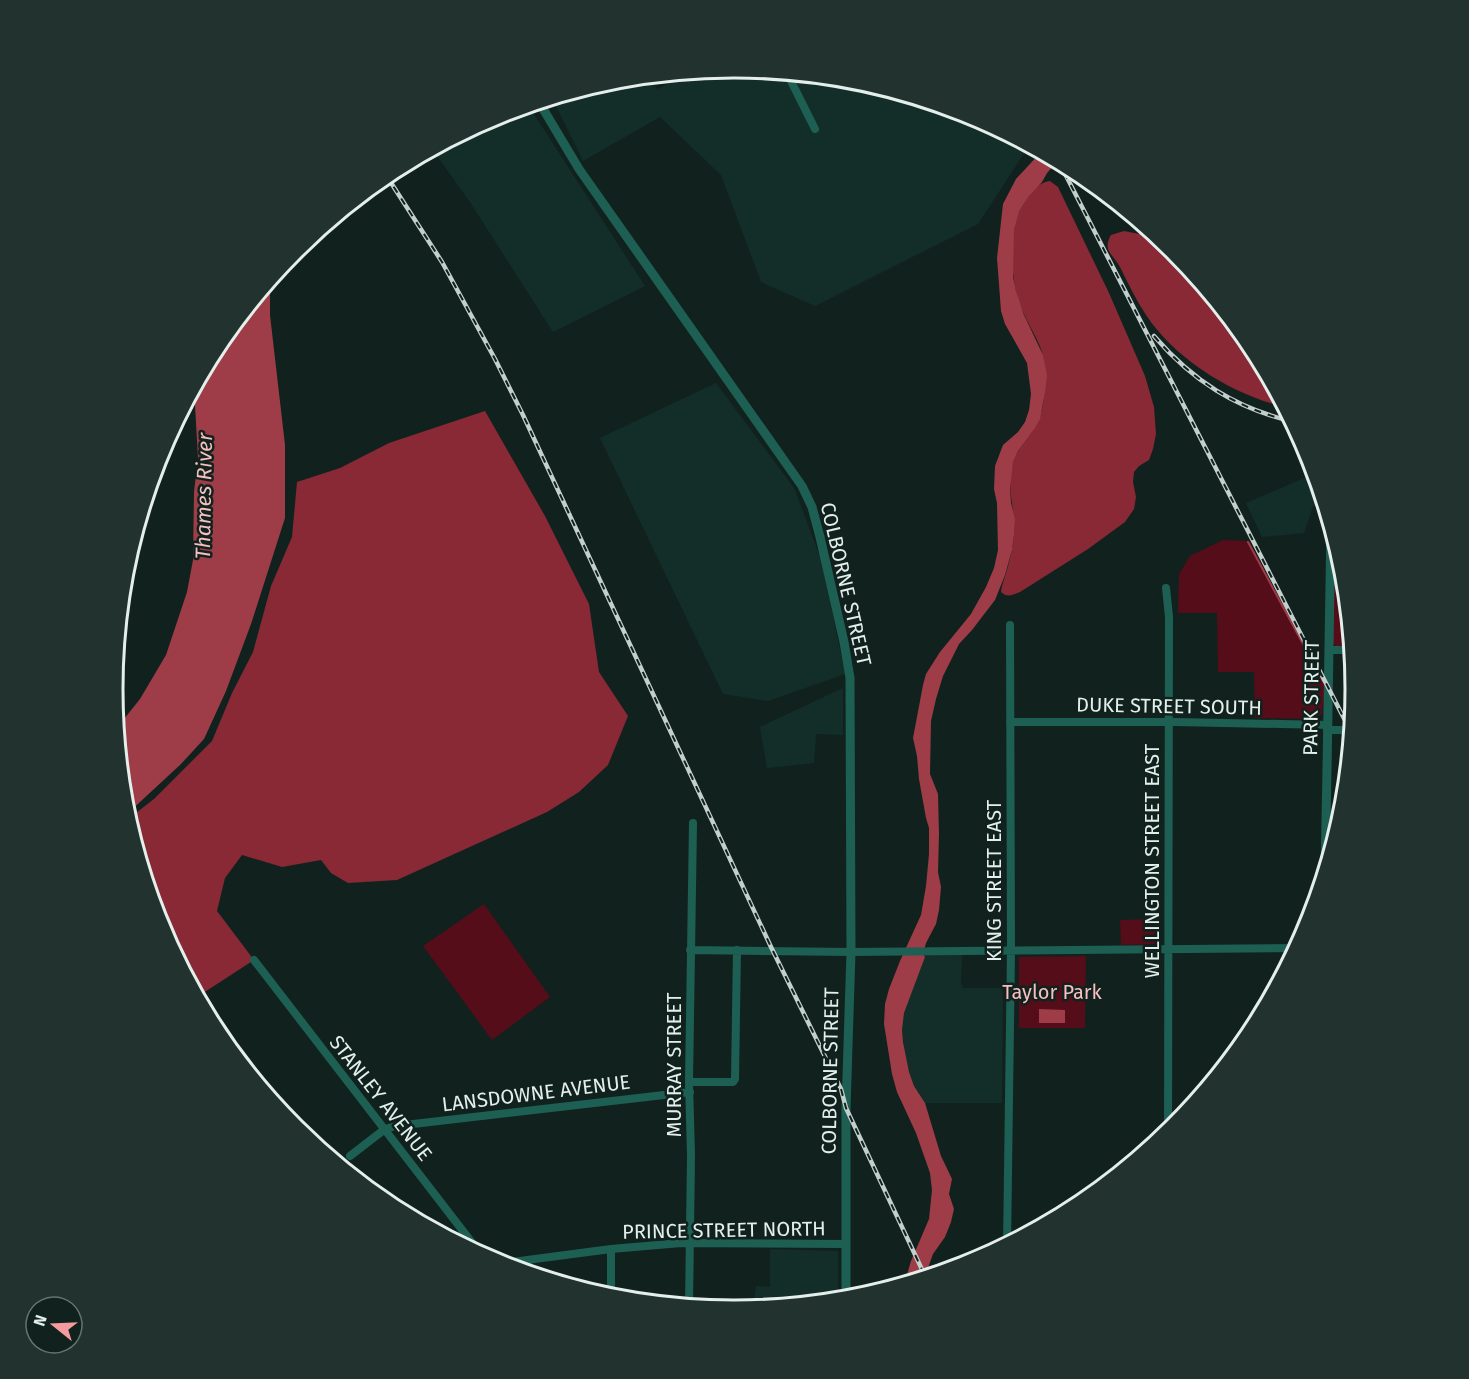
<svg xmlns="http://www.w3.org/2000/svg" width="1469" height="1379" font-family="'Fira Sans',sans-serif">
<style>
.built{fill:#132e29}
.green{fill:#540d19}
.forest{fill:#882935}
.water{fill:#9e3d47}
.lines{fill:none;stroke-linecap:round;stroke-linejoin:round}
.stream{stroke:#9e3d47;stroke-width:2}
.minor{stroke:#1e5f53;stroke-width:8}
.tertiary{stroke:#1e5f53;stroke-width:9}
.rail-casing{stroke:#c3cfcc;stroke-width:4.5}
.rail{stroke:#11221e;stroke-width:2;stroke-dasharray:7;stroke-linecap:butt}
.labels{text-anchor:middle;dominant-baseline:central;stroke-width:5;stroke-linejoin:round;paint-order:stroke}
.street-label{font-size:20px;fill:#e4efec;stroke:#11221e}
.park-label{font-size:20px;fill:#f7bfc1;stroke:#11221e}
.water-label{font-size:21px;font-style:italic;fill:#f6bfc0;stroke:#11221e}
.rim{fill:none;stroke:#e4efec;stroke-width:3}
</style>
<rect width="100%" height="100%" fill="#11221e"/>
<path class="built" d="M735 68 856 80 973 115 1026 144 1028 147 978 224 815 306 761 282 721 175 660 117 583 161 552 98 613 79 647 76 657 89 697 71Z
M528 105 645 286 553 332 470 202 432 149 497 115Z
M716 383 794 488 822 562 845 674 768 701 723 694 600 438Z
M1316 473 1325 504 1313 506 1304 533 1262 537 1246 503Z
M843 688V735L816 734 814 763 767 768 760 727Z
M962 954 961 983 963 988H1003L1002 1103H925L914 1086 906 1063 902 1030 904 1013 922 965 923 955Z
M770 1249 838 1251V1301L745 1310V1298L754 1299 756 1286 770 1287Z"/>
<path class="green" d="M1223 540 1249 541 1325 683 1322 714 1315 719 1255 718 1254 672H1218L1217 613H1178L1179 574 1190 556Z
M1332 577H1345L1352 646 1337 647 1333 643Z
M484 904 550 997 492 1040 423 946Z
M1160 919 1161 944 1121 945 1120 920Z
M1086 956 1085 1028H1019V957Z"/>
<path class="forest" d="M1050 181 1058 187 1109 293 1145 376 1154 407 1156 434 1153 449 1149 460 1139 466 1134 472 1133 482 1136 497 1134 509 1125 522 1088 549 1020 592C1013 595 1007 598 1001 592 1002 583 1006 575 1008 566 1011 556 1013 545 1014 534 1016 509 1005 487 1013 462 1018 448 1028 439 1035 427 1046 410 1047 376 1043 356 1040 342 1030 328 1024 314 1019 303 1015 291 1014 280 1011 263 1012 227 1018 212 1020 208 1024 204 1026 200 1032 191 1039 182 1050 181Z
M1124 231 1139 234 1154 233 1175 250 1252 344 1285 407C1233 395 1176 360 1146 315 1136 300 1128 283 1120 267 1113 254 1102 251 1111 235Z
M485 411 545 516 589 604 599 672 628 716 608 765 579 792 547 812 397 880 348 883 331 873 321 860 282 867 242 855 225 878 217 911 254 960 197 997 160 927 127 820 154 799 212 741 232 693 253 652 271 586 292 537 297 482 340 468 389 443Z"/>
<path class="water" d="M1041 152 1058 161 1047 173 1042 182 1029 196 1019 211 1014 230 1013 277 1016 291 1024 315 1043 355 1047 375 1045 393 1040 419 1035 428 1018 451 1013 462 1010 488 1011 503 1015 519 1014 535 1012 550 1005 575 995 600 972 630 959 644 943 676 936 699 931 721 930 774 938 794 939 834 938 872 941 887 939 910 936 924 926 943 923 954 925 957 904 1013 902 1030 903 1042 909 1072 914 1086 925 1103 941 1156 952 1179 949 1194 954 1209 951 1222 945 1237 933 1254 924 1279 904 1285 911 1261 929 1219 932 1190 930 1173 916 1133 897 1092 892 1074 884 1024 885 1004 889 989 900 961 921 915 926 886 929 854V828L926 818 919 779 917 756 913 738 923 685 926 674 940 652 971 614 986 587 994 568 998 550 997 503 994 489 995 466 1003 445 1018 432 1025 422 1029 410 1031 394 1027 363 1005 324 1001 311 997 258 1003 204 1016 179Z
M270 280V315L285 445V518L251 624 226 691 204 739 181 764 126 815 116 729 140 699 166 655 187 592 193 560 194 492 198 458 194 388 218 344Z
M1039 1009 1065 1010V1023H1039Z"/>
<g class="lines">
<path class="stream" d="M1248 542 1323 681"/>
<path class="minor" d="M787 73 815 129
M1166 588 1169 617 1168 1135
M1330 650H1353
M1010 722H1175L1328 725
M1327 730H1353
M690 950 851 952 1298 948
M254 960 483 1257
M689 1082H733L735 1079 737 950
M350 1156 385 1129 396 1126 690 1092
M1007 1246 1011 950 1010 625
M528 1260V1274
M496 1264 611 1249 681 1243 845 1244
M611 1299V1249
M689 1307 691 1156 689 1082 693 823"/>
<path class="tertiary" d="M539 102 579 169 802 486 812 507 820 537 844 642 850 678 851 952 846 1108V1301
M1325 874C1327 757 1330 640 1331 523"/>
<g class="rail-casing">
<path id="rail" d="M1058 160 1352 734
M386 175 442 262 495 359 523 415 771 947 841 1089 846 1108 926 1278
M1154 336C1193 381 1235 408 1294 422"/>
</g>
<use href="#rail" class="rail"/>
</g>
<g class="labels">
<g class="street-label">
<text transform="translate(846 584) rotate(77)">COLBORNE STREET</text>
<text transform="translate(1311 698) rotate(-89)">PARK STREET</text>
<text transform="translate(1169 706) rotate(1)">DUKE STREET SOUTH</text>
<text transform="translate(1152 861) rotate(-90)">WELLINGTON STREET EAST</text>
<text transform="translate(994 881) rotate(-90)">KING STREET EAST</text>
<text transform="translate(674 1065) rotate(-90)">MURRAY STREET</text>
<text transform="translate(830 1071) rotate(-89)">COLBORNE STREET</text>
<text transform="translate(536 1093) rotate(-7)">LANSDOWNE AVENUE</text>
<text transform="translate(381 1098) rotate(52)">STANLEY AVENUE</text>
<text transform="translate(724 1230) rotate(-1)">PRINCE STREET NORTH</text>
</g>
<g class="park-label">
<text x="1052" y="992">Taylor Park</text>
</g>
<g class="water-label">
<text transform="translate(204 496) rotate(-89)">Thames River</text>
</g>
</g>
<path d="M0 0H1469V1379H0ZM123 689a611 611 0 1 1 1222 0a611 611 0 1 1-1222 0Z" fill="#22322e" fill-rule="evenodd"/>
<path class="rim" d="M123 689a611 611 0 1 1 1222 0a611 611 0 1 1-1222 0Z"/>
<g transform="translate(54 1325) rotate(288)"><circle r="28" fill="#11221e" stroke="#657470" stroke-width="1.5"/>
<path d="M0-4.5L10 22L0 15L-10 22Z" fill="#f59b9e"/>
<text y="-9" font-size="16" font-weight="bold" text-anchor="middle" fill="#e4efec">N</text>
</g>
</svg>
